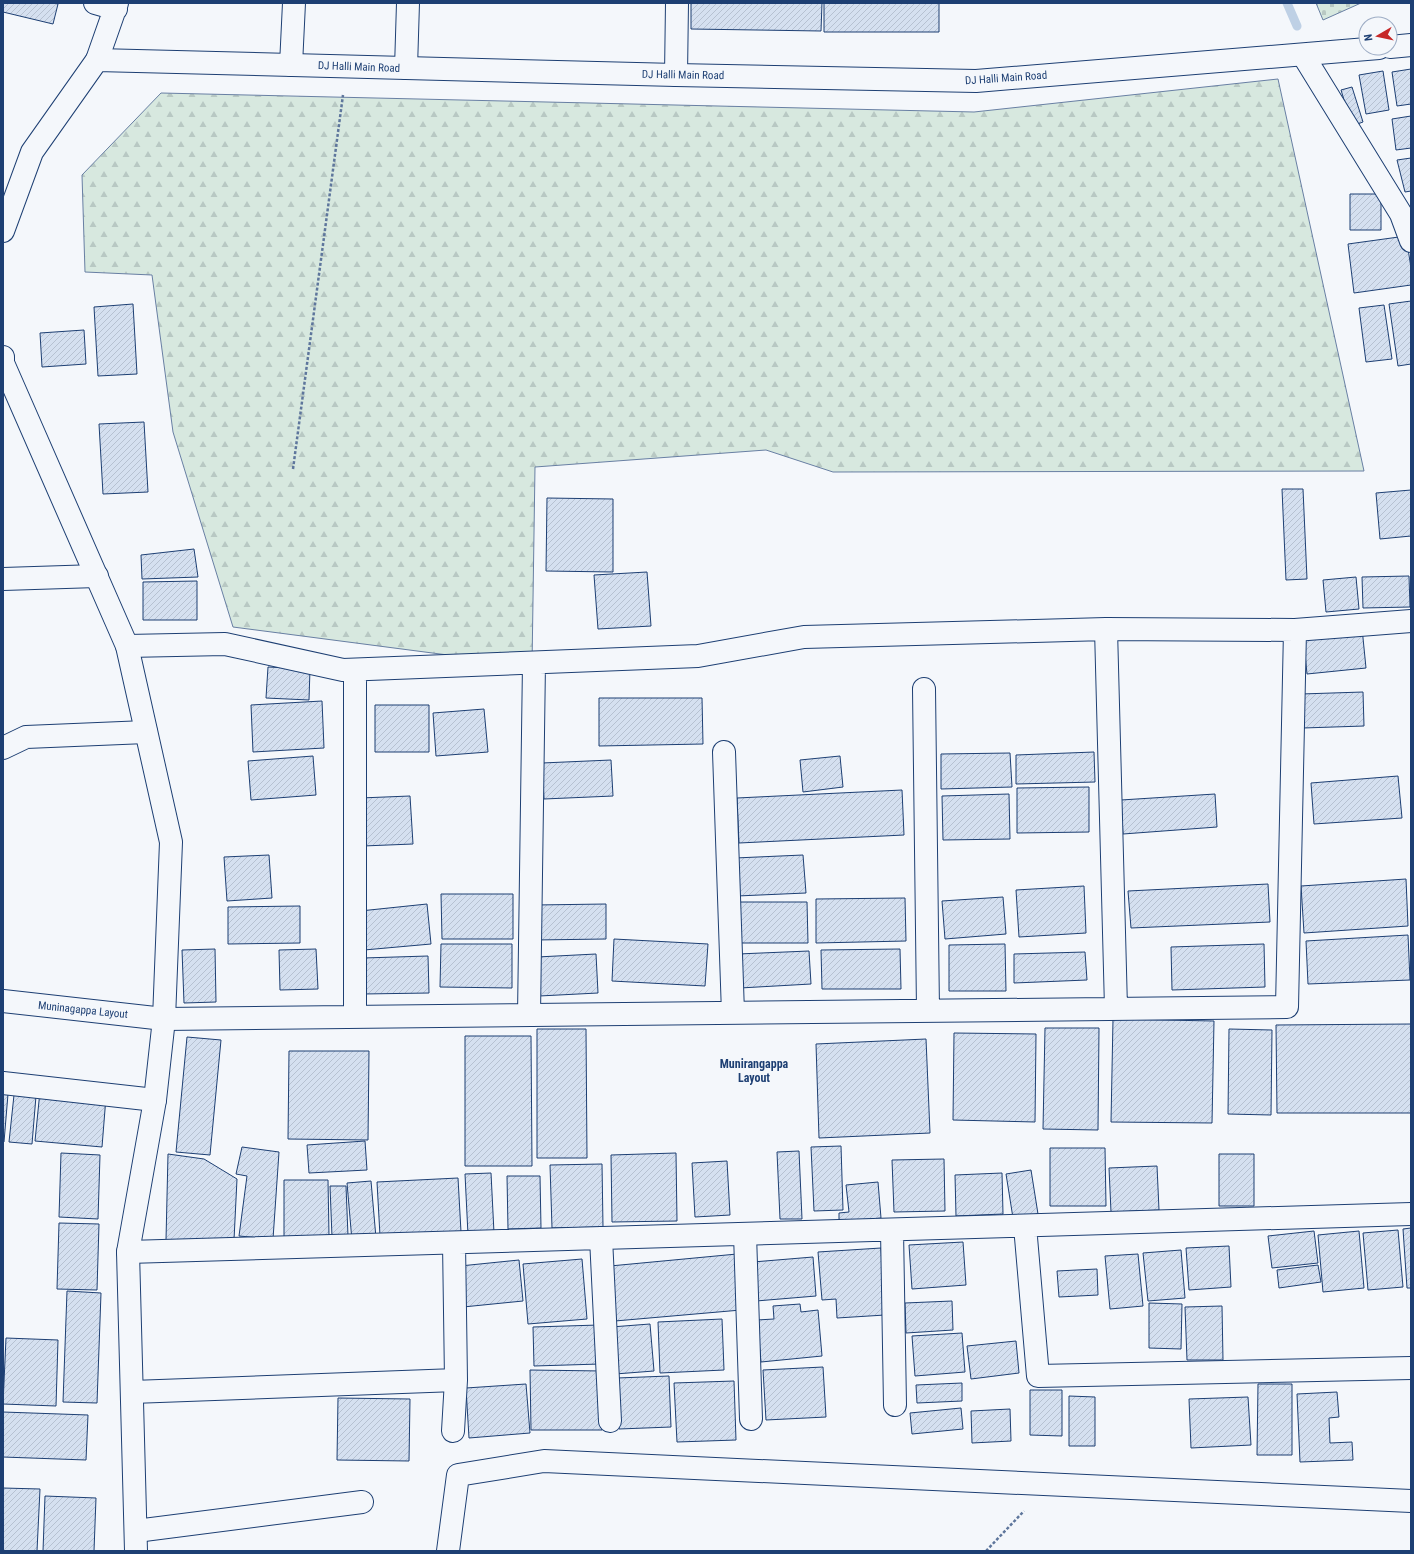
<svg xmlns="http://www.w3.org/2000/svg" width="1414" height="1554" font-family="'Roboto Condensed',sans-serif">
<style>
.forest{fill:url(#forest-firs);stroke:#687fa3}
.cemetery{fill:url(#cemetery-stones);stroke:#687fa3}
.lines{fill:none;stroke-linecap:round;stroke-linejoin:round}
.stream{stroke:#bed0e5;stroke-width:9}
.building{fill:url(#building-hatch);stroke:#1d3f73}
.minor-casing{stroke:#1d3f73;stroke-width:24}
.tertiary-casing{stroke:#1d3f73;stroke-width:24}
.path{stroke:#5e769c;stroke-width:2.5;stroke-dasharray:3 2;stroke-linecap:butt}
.minor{stroke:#f4f7fb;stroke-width:22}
.tertiary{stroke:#f4f7fb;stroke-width:22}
.labels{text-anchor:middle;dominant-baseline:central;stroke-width:3;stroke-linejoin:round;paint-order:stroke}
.street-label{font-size:11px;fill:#1d3f73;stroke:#f4f7fb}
.neighbourhood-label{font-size:12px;font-weight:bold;fill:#1d3f73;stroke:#f4f7fb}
</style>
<defs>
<pattern id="forest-firs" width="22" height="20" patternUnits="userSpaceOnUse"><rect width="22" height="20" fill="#d7e8df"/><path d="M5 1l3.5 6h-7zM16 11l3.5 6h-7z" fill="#b8c8c3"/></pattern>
<pattern id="cemetery-stones" width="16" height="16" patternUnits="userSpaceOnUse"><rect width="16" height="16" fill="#d7e8df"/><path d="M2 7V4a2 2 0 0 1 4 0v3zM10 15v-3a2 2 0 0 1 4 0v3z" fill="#b8c8c3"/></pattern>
<pattern id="building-hatch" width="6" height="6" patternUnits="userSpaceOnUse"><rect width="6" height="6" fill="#d5e0f0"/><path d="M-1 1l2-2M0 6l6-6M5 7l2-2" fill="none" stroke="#b6c1d1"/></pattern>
</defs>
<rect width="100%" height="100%" fill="#f4f7fb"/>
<path class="forest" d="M1278 79 1364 471 833 472 766 450 535 467 532 666 233 627 173 432 152 275 85 272 82 175 161 93 974 112Z"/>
<path class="cemetery" d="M1316 3H1361L1323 20Z"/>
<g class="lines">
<path class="stream" d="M1287 3 1297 26"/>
</g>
<path class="building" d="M3 3H53L58 4 53 24 3 12Z
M691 3H822L821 31 691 29Z
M824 3H939V32H824Z
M1411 69V104L1397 106 1392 72Z
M1383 71 1389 110 1366 114 1359 75Z
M1352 87 1363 122 1352 126 1341 90Z
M1411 116V148L1396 150 1392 119Z
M1411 158V191L1405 192 1397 160Z
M1350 194H1381V230H1350Z
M1406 236 1411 268V285L1354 293 1348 244Z
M1411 301V364L1398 366 1389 304Z
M133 304 137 374 98 376 94 307Z
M1384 305 1392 359 1366 362 1359 308Z
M84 330 86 364 42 367 40 333Z
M144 422 148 492 103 494 99 424Z
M1282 489H1303L1307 579 1286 580Z
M1411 490V536L1380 539 1376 493Z
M547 498 613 499V572L546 571Z
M194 549 198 577 142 579 141 555Z
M647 572 651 626 598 629 594 575Z
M1409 576 1410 607 1363 608 1362 577Z
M1356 577 1359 609 1326 612 1323 580Z
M197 581V620H143V582Z
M1362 628 1366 668 1307 674 1303 633Z
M268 667 310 669 309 700 266 698Z
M1363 692 1364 726 1303 728 1301 694Z
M599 698H702L703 744 599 746Z
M322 701 324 748 253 752 251 705Z
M375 705H429V752H375Z
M484 709 488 752 436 756 433 713Z
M1094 752 1095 782 1016 784V755Z
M1010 753 1012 787 941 789V754Z
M313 756 316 795 251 800 248 761Z
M840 756 843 787 803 792 800 760Z
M611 760 613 796 544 799 542 763Z
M1398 776 1402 818 1314 824 1311 783Z
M1089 787V832L1017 833V788Z
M902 790 904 835 739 843 737 798Z
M1009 794 1010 839 943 840 942 796Z
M1215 794 1217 827 1123 834 1121 800Z
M410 796 413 844 363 846 360 798Z
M269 855 272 898 227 901 224 857Z
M803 855 806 893 737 896 735 858Z
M1406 879 1408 926 1304 933 1301 886Z
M1268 884 1270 922 1131 928 1128 891Z
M1084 886 1086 933 1019 937 1016 890Z
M441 894H513V939H442Z
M1003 897 1006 934 945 939 942 901Z
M905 898 906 941 816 943V899Z
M736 902H807L808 943H736Z
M427 904 431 944 364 950 360 911Z
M606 904V939L535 940V905Z
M300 906V943L228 944V907Z
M1408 935 1410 980 1308 984 1306 941Z
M614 939 708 944 705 986 612 981Z
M441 944H512V988L440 987Z
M1005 944 1006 991H949V945Z
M1264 944 1265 987 1172 990 1171 947Z
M215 949 216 1002 184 1003 182 950Z
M316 949 318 989 280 990 279 950Z
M900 949 901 989H822L821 950Z
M809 951 811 984 740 988 738 954Z
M1085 952 1087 980 1014 983V954Z
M596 954 598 993 539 996 537 957Z
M428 956 429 993 363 994V958Z
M1113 1019 1214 1021 1212 1123 1111 1122Z
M1411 1024V1113H1277L1276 1025Z
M1045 1028H1099L1098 1130 1043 1129Z
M537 1029H586L587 1158H537Z
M1229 1029 1272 1030 1271 1115 1228 1114Z
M954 1033 1036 1034 1035 1122 953 1120Z
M465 1036H531L532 1166H465Z
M187 1037 221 1040 210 1155 176 1152Z
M926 1039 930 1133 819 1138 816 1044Z
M289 1051H369L368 1140 288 1139Z
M40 1091 106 1097 102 1147 35 1141Z
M3 1094H8L4 1142H3Z
M14 1095 36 1096 32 1144 9 1142Z
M365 1141 367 1170 309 1173 307 1145Z
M841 1146 843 1210 814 1211 811 1147Z
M242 1147 279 1152 273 1239 239 1236 247 1176 236 1174Z
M1050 1148H1105L1106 1206H1050Z
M799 1151 802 1219H780L777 1152Z
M61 1153 100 1155 98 1219 59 1217Z
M676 1153 677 1221 612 1222 611 1155Z
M168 1154 204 1159 237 1179 234 1240H166Z
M1219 1154H1254V1206H1219Z
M944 1159 945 1211 894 1212 892 1160Z
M727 1161 730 1215 695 1217 692 1163Z
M602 1164 603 1227 552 1228 550 1165Z
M1157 1166 1159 1210 1111 1212 1109 1168Z
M1031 1170 1038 1214 1013 1218 1006 1174Z
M491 1173 494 1233 468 1235 465 1174Z
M1002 1173 1003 1214 956 1216 955 1175Z
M507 1176H540L541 1228 508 1229Z
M458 1178 461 1232 380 1236 377 1182Z
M284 1180H328L329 1236 284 1237Z
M371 1181 376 1238 352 1241 347 1183Z
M878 1182 881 1218 839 1222V1213L849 1212 846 1185Z
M330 1186H346L348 1236 332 1237Z
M59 1223 99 1224 97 1290 57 1289Z
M1411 1228V1288H1407L1403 1229Z
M1398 1230 1403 1287 1368 1290 1363 1233Z
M1314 1231 1318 1263 1272 1268 1268 1236Z
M1359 1231 1364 1288 1323 1292 1318 1235Z
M963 1242 966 1285 912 1289 909 1245Z
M1229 1246 1231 1287 1189 1290 1186 1248Z
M881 1248 885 1315 837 1318 836 1299 822 1300 818 1252Z
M1181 1250 1185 1298 1148 1301 1143 1253Z
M737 1254 741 1310 615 1321 610 1266Z
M1138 1254 1143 1306 1110 1309 1105 1256Z
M813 1257 816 1296 756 1301 753 1262Z
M582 1259 587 1319 528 1324 523 1264Z
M519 1260 523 1301 463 1307 460 1266Z
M1318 1265 1321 1282 1279 1288 1277 1270Z
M1097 1269 1098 1295 1059 1297 1057 1271Z
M67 1291 101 1293 97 1403 63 1402Z
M952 1301 953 1330 906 1333 905 1303Z
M1149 1303 1182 1304 1181 1349 1149 1348Z
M800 1304 801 1312 818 1310 822 1356 761 1362 757 1320 774 1319 773 1306Z
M1222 1306 1223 1360H1187L1185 1307Z
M722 1319 724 1370 660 1373 658 1322Z
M650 1324 654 1371 615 1374 611 1327Z
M599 1325 600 1364 534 1366 533 1327Z
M962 1333 965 1372 915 1376 912 1336Z
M6 1338 58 1340 56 1406 3 1404Z
M1016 1341 1019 1373 971 1379 967 1346Z
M823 1367 826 1417 766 1420 763 1370Z
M530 1370 602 1371V1430H531Z
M669 1376 671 1427 619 1429 617 1378Z
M734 1381 736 1440 677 1442 674 1383Z
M962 1383V1401L917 1403 916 1385Z
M526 1384 530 1433 469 1438 466 1388Z
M1258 1384H1292V1455H1257Z
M1030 1390H1062V1436L1030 1435Z
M1337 1392 1339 1417 1329 1418 1330 1443 1352 1442 1353 1460 1300 1462 1297 1394Z
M1069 1396 1095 1397V1446H1069Z
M1248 1397 1251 1445 1191 1448 1189 1399Z
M338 1398 410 1399 409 1461 337 1460Z
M961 1408 963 1429 912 1434 910 1413Z
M1010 1409 1011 1441 972 1443 971 1411Z
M3 1412 88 1415 86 1460 3 1457Z
M3 1488 40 1489 37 1551H3Z
M45 1496 96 1498 94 1551H43Z"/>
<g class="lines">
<g class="minor-casing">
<path id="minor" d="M95 3 116 9
M1303 55 1401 214 1411 241
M97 60 117 3
M291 65 294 3
M406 68 408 3
M676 75 677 3
M3 579 97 576
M1106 629 1116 1008
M127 646 225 644 343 670 698 656 804 637 1106 629 1295 630 1411 621
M355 670V1017
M924 689 928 1010
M3 748 26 737 146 732
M724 752 733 1013
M3 1001 164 1019 1287 1007 1295 630
M529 1015 534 663
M3 1083 155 1100
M1025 1226 1038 1376 1411 1368
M892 1230 895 1405
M745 1234 751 1419
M601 1238 610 1421
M128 1252 1411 1214
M132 1392 456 1380
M453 1431 456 1380 454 1243
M136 1531 362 1502
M448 1551 458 1475 544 1461 1411 1501"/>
</g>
<g class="tertiary-casing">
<path id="tertiary" d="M1390 47 1411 45
M3 231 32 152 97 60 676 75 976 81 1379 48
M3 357V363L127 646 171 842 164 1019 155 1100 128 1252 136 1551"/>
</g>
<path class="path" d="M293 469 343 95
M986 1551 1024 1511"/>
<use href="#minor" class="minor"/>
<use href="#tertiary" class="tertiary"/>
</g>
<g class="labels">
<g class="street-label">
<text transform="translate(359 67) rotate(2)">DJ Halli Main Road</text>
<text transform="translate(683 75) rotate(1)">DJ Halli Main Road</text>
<text transform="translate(1006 78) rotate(-4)">DJ Halli Main Road</text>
<text transform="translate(83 1010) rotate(6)">Muninagappa Layout</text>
</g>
<g class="neighbourhood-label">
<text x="754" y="1064">Munirangappa<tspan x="754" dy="14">Layout</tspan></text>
</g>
</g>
<rect width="1414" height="1554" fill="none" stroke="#1d3f73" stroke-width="8"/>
<g transform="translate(1378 36) rotate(261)"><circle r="19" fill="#f4f7fb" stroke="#9eadc5"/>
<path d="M0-3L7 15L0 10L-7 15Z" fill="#c62828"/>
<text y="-6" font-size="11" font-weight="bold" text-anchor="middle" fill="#1d3f73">N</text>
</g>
</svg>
